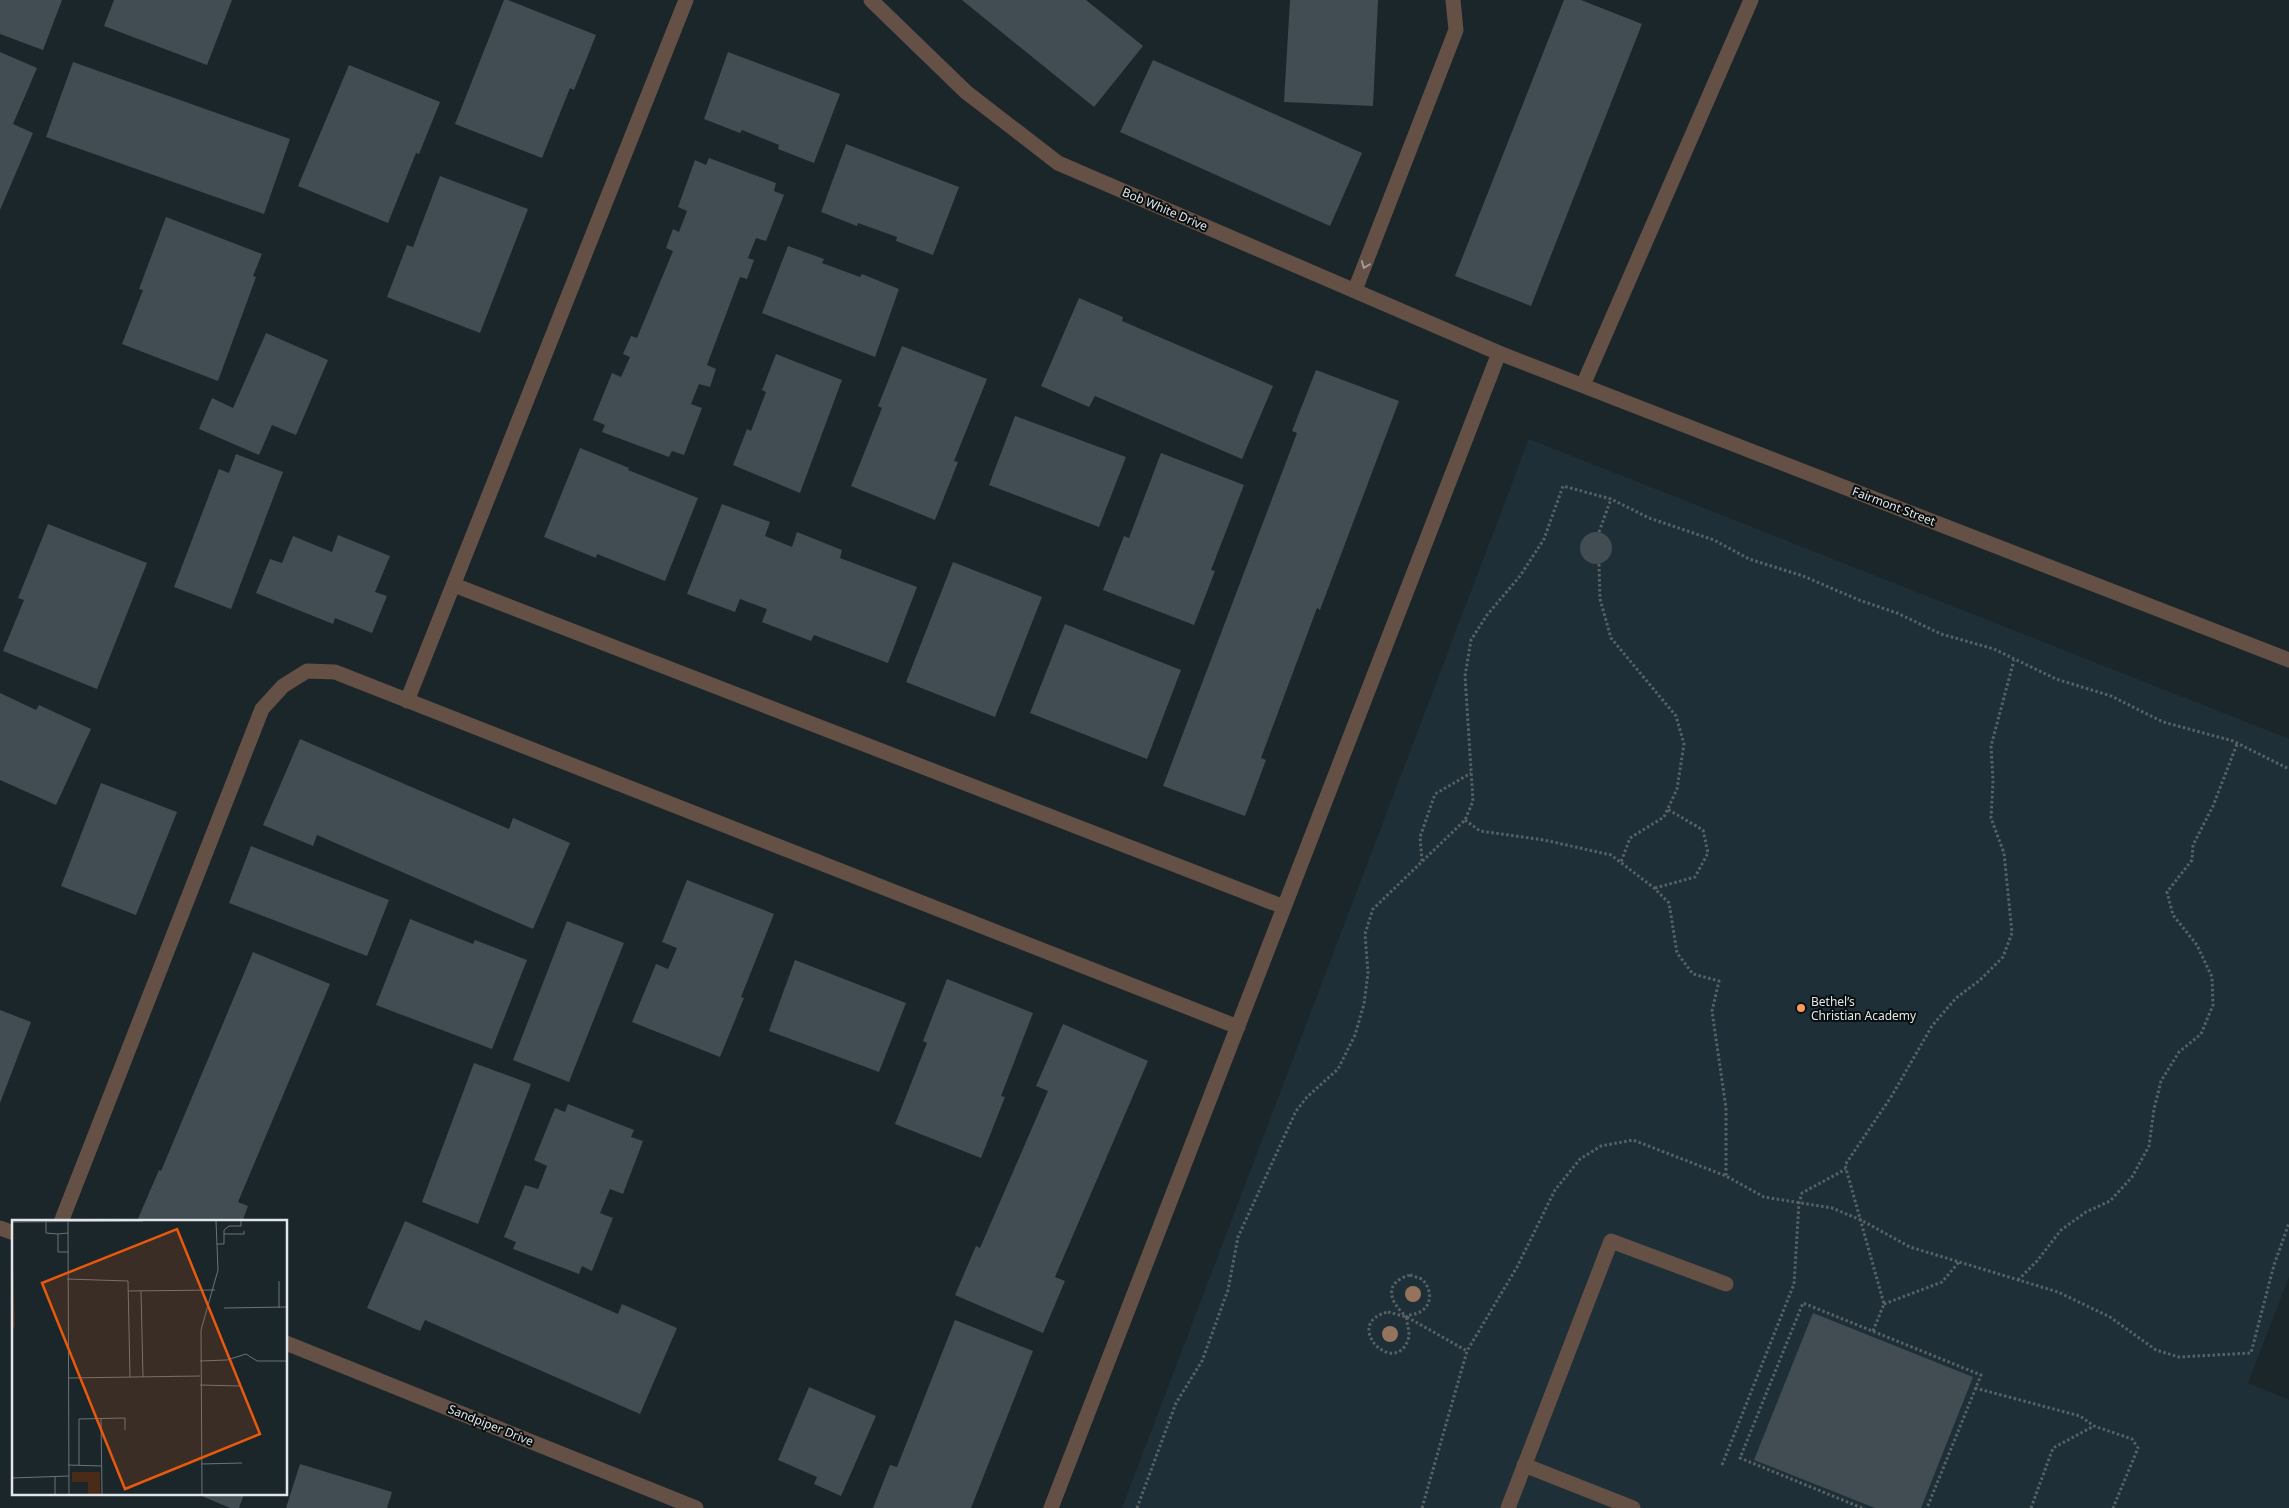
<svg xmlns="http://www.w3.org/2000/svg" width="2289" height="1508" font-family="'Noto Sans',sans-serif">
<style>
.built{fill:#1e2f37}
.building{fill:#414d52}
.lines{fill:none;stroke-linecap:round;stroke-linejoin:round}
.path{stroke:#586265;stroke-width:3;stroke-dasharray:2.5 2.5;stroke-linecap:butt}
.service{stroke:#645044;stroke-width:15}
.minor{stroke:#645044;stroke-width:15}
.tree{fill:#96735d}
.oneway{stroke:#a29b96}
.poi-dot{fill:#fe9b59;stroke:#090e10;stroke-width:2}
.labels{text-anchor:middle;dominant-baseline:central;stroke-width:4;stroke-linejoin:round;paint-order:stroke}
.street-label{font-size:12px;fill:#e0e6e9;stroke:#090e10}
.poi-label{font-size:12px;fill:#e0e6e9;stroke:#090e10;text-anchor:start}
.inset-road{fill:none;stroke:#6a7376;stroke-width:1}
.view{fill:#e8590c;fill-opacity:0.15;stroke:#e8590c;stroke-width:2.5}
.inset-edge{fill:none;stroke:#e0e6e9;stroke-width:2.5}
</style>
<rect width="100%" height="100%" fill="#1b262a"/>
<path class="built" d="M1529 439 2289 739V1277L2248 1383 2289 1400V1508H1122Z"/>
<path class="building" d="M0 0H62L43 50 0 34Z
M114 0H232L207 65 104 26Z
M504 0H508L596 35 574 90 570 88 542 158 455 124Z
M962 0H1086L1143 46 1094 107Z
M1290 0H1378L1373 106 1284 102Z
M1564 0H1581L1642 24 1531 306 1455 276Z
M0 52 37 68 13 124 33 133 0 210Z
M728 52 840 94 814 163 778 149 779 145 742 130 740 133 704 119Z
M1153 60 1362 153 1330 226 1120 132Z
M73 62 290 139 264 214 46 137Z
M349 65 440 102 419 154 416 153 388 223 298 186Z
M846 144 959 187 933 255 896 241 897 237 858 223 857 226 821 212Z
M709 158 776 183 774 191 784 195 766 241 756 238 748 258 754 260 747 279 740 277 707 365 716 369 710 387 699 384 691 404 702 408 684 455 672 451 669 457 602 432 605 425 593 420 612 373 621 377 630 357 623 354 631 336 637 338 673 251 666 248 673 229 679 232 687 211 678 207 695 160 706 165Z
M440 176 528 209 480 333 387 297 407 245 413 247Z
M166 217 262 254 253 276 256 277 218 381 122 344 143 290 139 289Z
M788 246 824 259 822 263 860 277 862 274 899 289 875 357 762 313Z
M1079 298 1123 317 1122 321 1273 386 1242 459 1095 396 1089 407 1041 386Z
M266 333 328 360 296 435 272 425 259 455 199 429 212 398 233 408Z
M902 346 987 379 954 461 958 462 935 520 851 486 882 408 878 406Z
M776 354 842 380 800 493 733 465 747 429 751 431 766 392 762 390Z
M1316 370 1399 401 1320 610 1317 608 1261 758 1266 760 1245 816 1163 786 1297 433 1292 431Z
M1015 416 1126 457 1099 527 989 485Z
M580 448 629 468 628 470 698 498 665 581 597 554 596 558 544 537Z
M1161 453 1244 485 1211 570 1215 571 1194 625 1103 590 1124 536 1129 538Z
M236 454 283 472 231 609 174 587 219 469 229 473Z
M722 504 770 522 765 536 792 547 797 532 842 550 840 558 917 587 888 663 814 635 811 641 762 622 767 609 740 599 735 612 687 594Z
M48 524 147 563 97 689 3 651 24 600 18 598Z
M1580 548a16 16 0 1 1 32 0a16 16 0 1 1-32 0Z
M338 535 390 556 375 592 387 596 372 633 335 618 333 624 256 593 270 559 282 563 293 536 332 552Z
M953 562 1042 597 995 717 906 682Z
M1065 624 1181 670 1147 759 1030 713Z
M0 693 36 710 39 705 91 729 56 805 0 780Z
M300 739 509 829 513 818 570 843 533 929 317 835 313 846 263 825Z
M101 783 177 812 136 915 61 886Z
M251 846 389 900 367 956 229 903Z
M687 880 774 914 741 997 744 998 720 1057 632 1022 656 964 668 969 677 948 662 942Z
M410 919 473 944 475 940 527 960 492 1049 376 1005Z
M567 921 624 943 569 1082 513 1060Z
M253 952 330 984 238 1202 248 1206 242 1222 137 1221 159 1170 161 1171Z
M795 960 906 1003 879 1072 769 1031Z
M947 979 1033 1013 1001 1096 1005 1097 981 1158 895 1124 927 1043 923 1041Z
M0 1010 31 1022 0 1103Z
M1063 1024 1148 1061 1055 1277 1065 1281 1043 1333 955 1295 976 1246 980 1248 1048 1091 1036 1086Z
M474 1063 531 1084 478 1224 422 1202Z
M568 1104 634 1130 631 1137 643 1141 623 1194 610 1189 600 1213 613 1218 592 1271 582 1266 579 1274 513 1249 516 1242 504 1237 525 1185 538 1189 547 1166 534 1160 555 1108 565 1112Z
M405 1221 618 1314 622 1304 677 1328 640 1414 425 1320 420 1331 367 1308Z
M1813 1313 1973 1377 1921 1508H1875L1754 1460Z
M955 1320 1033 1351 971 1508H873L890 1465 897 1467Z
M809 1387 876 1416 841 1496 814 1484 817 1477 778 1460Z
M300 1464 392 1492 387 1508H286Z
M197 1494H244L239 1508H230Z"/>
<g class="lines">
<path class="path" d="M1599 532 1611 499
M1599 564 1600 599 1611 638 1676 716 1684 744 1677 789 1664 817 1630 838 1621 862
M1465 820 1480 831 1544 840 1611 855 1654 888 1669 903 1677 953 1693 974 1719 981 1712 1011 1726 1108V1176
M1422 861 1420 837 1435 794 1471 773
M1655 888 1695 877 1708 853 1703 830 1667 809
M1410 1275 1422 1279C1436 1294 1430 1314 1408 1315L1407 1317C1390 1303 1382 1283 1410 1275Z
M2018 1280 2037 1261 2061 1230 2086 1212 2110 1201 2132 1177 2149 1146 2154 1109 2161 1081 2179 1052 2201 1034 2213 1005 2212 977 2197 945 2173 915 2167 892 2192 860 2193 845 2213 806 2237 744
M1884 1304 1942 1282 1959 1262
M1388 1312 1407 1317C1406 1325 1411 1331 1408 1340 1394 1378 1341 1323 1388 1312Z
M1407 1317 1467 1351
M1873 1331 1884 1304 1845 1165 1891 1097 1932 1026 1956 998 1980 980 2003 957 2012 933 2004 853 1991 818 1993 781 1991 746 2014 660
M1975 1388 2080 1416 2094 1426 2132 1439 2138 1448 2113 1508
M1722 1465 1794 1284 1799 1203 1802 1193 1846 1169
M1137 1508 1176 1403 1202 1361 1228 1290 1238 1237 1296 1111 1307 1097 1338 1069 1355 1035 1364 1004 1368 973 1365 934 1373 909 1465 820 1473 801 1465 676 1471 640 1487 615 1520 576 1544 539 1563 486 1611 499 1649 518 1714 540 1749 559 1803 576 1859 600 1897 613 1941 634 1994 649 2056 679 2111 696 2163 722 2233 741 2289 769
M1422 1508 1467 1351 1517 1267 1555 1190 1580 1159 1601 1146 1633 1140 1726 1176 1764 1197 1832 1208 1861 1220 1910 1247 2058 1292 2110 1317 2156 1350 2179 1357 2251 1353 2274 1265 2289 1223
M1862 1508 1740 1458 1803 1303 1981 1375 1927 1508
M2031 1508 2053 1448 2094 1426"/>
<path class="service" d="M1355 290 1456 30 1453 0
M1583 385 1751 0
M454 585 1284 907
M407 701 686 0
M61 1222 262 709 283 686 307 671 335 672 1238 1027
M1524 1465 1633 1508
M1051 1508 1499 353
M1508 1508 1611 1241 1726 1284"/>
<path class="minor" d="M871 0 966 92 1058 163 1499 353 2289 660
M0 1228 14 1233
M286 1343 696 1508"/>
</g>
<g class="tree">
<circle cx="1413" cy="1294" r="8"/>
<circle cx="1390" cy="1334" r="8"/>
</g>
<defs><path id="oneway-chevron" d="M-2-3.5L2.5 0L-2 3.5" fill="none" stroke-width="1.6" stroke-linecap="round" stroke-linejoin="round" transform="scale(1.25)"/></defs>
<use class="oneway" href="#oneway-chevron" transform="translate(1365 265) rotate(111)"/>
<circle class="poi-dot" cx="1801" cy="1008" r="5"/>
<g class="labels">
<g class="street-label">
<text transform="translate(1165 209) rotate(23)">Bob White Drive</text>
<text transform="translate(1894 506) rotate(21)">Fairmont Street</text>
<text transform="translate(491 1425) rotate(22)">Sandpiper Drive</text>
</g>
<g class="poi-label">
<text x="1811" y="1001">Bethel’s<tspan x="1811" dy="14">Christian Academy</tspan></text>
</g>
</g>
<g transform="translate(12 1220)">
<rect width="275" height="275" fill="#1b262a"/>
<path d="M0 7 3 107 0 108ZM60 252H88V274H76V262H60Z" fill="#4a2b18"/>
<path class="inset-road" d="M56 1 57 274M0 2 131 1M34 2V13L46 14M212 14H232V11M205 24H212V10L217 6H229V1M56 32H46V14L56 13M55 59 116 61 118 157M267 61V88M117 71 203 70M129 71 131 157M212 88 275 87M188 141 215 140 234 134 245 141H275M56 158 188 156M188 165 229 166M89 199 90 274M189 244 230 243M56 245 90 246M67 245V199L113 198V210M43 257V274M0 258 57 256M190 274 189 110 206 50 204 1"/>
<path class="view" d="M165 9 248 214 113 269 30 63Z"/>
<rect width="275" height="275" class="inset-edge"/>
</g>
</svg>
